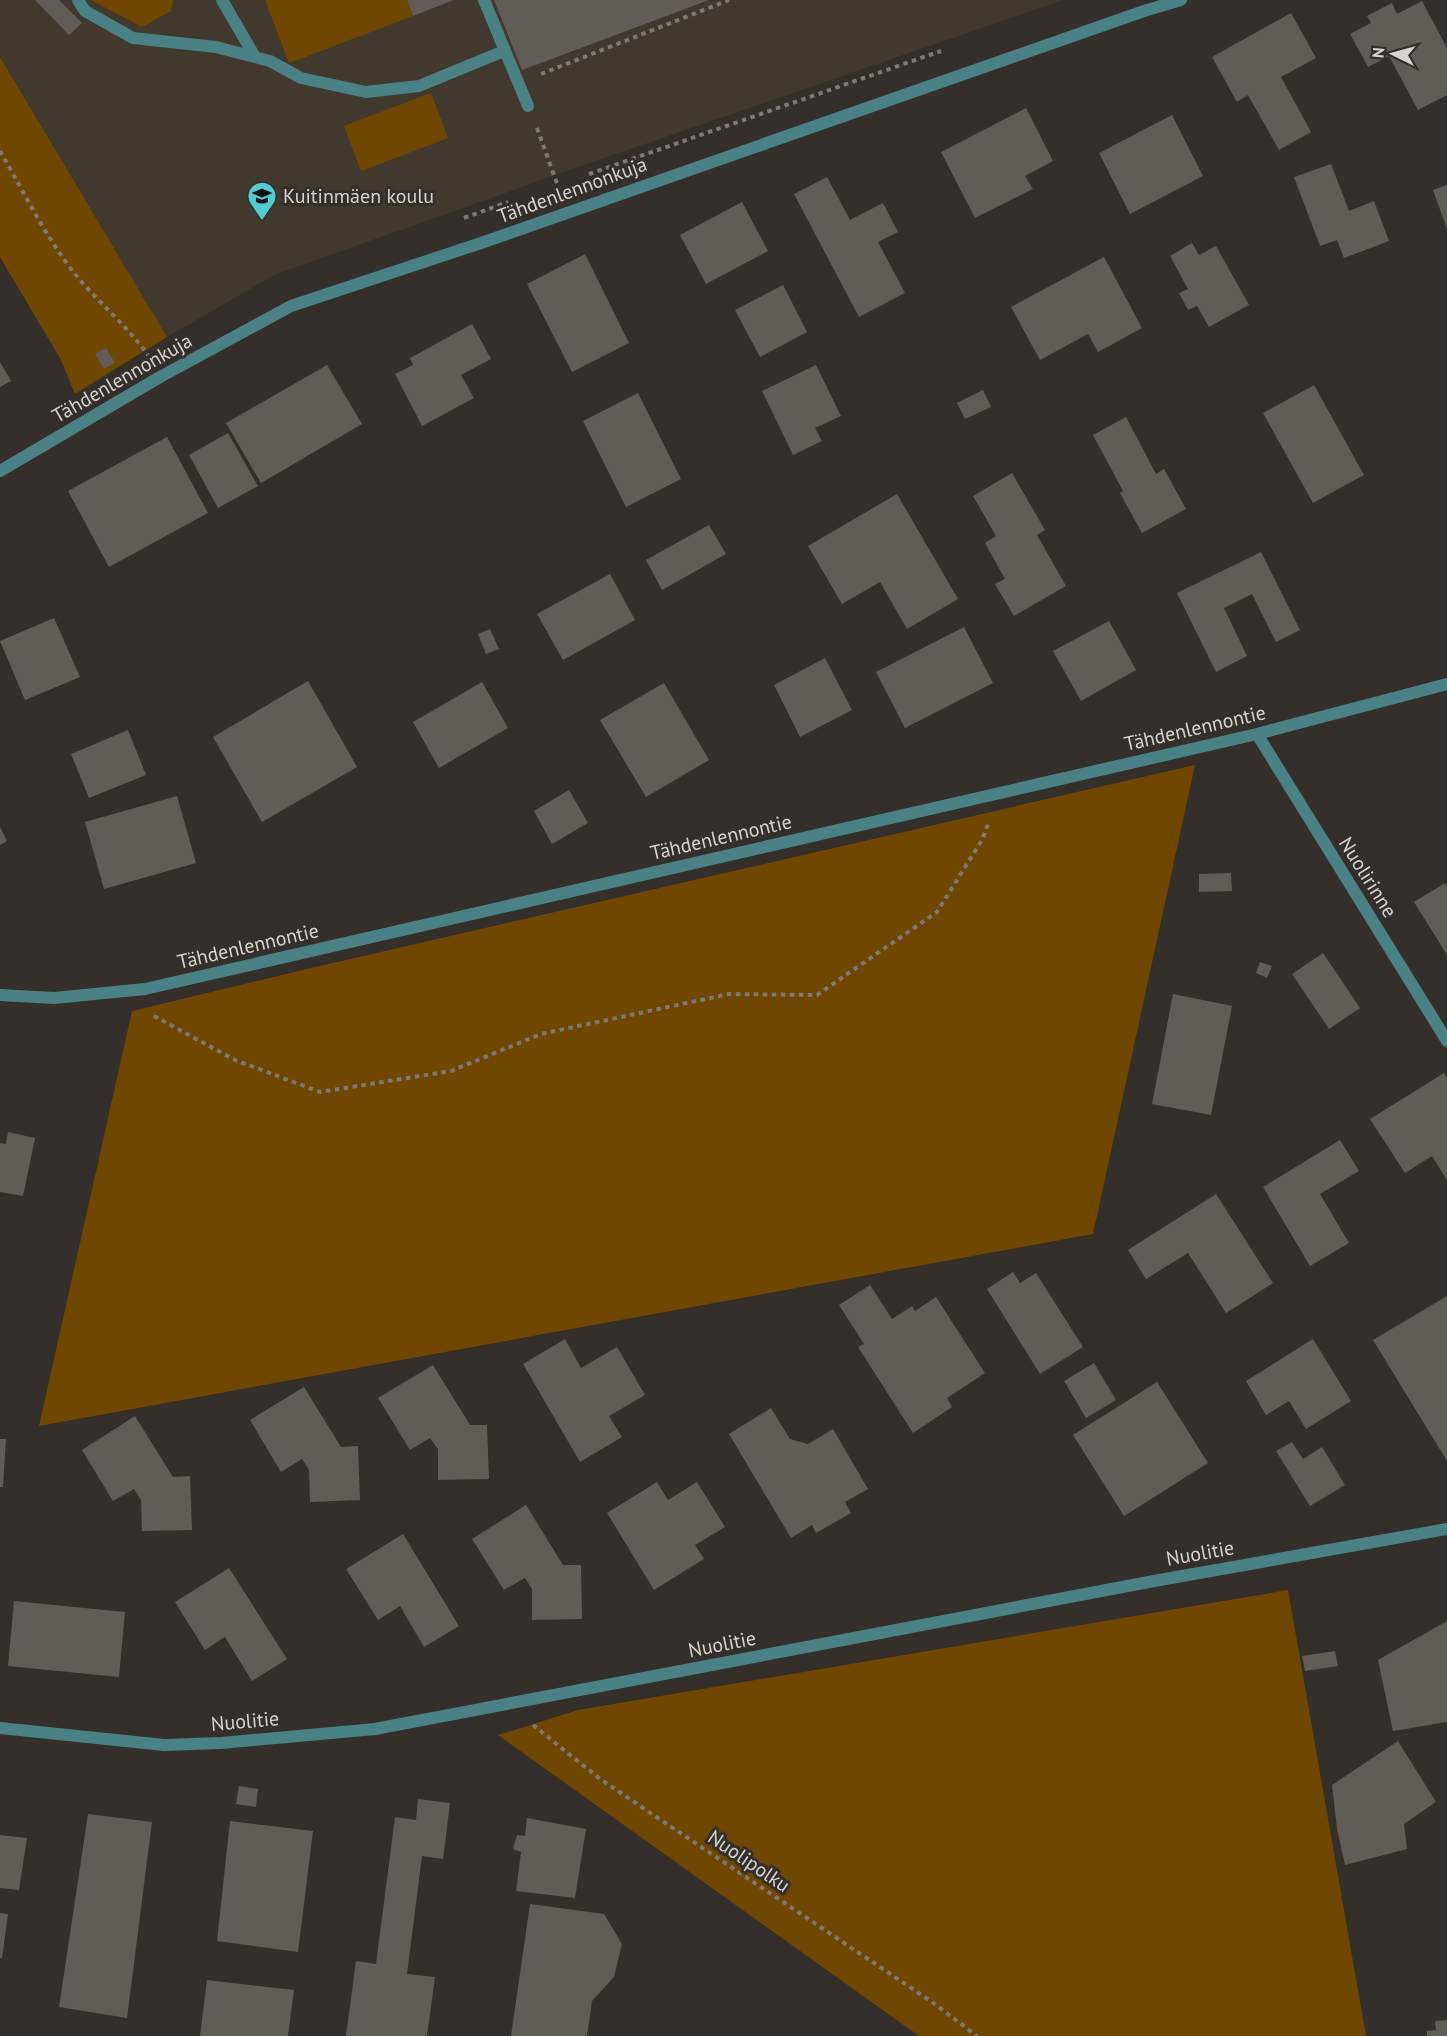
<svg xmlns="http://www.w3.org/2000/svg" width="1447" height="2036" font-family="'PT Sans',sans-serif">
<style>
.built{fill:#42392e}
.green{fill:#704700}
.building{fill:#615c56}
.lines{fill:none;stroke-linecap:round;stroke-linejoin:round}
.path{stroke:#7e7975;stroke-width:4;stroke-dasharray:4.5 4.5;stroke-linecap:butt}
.street{stroke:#4a8184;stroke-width:12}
.labels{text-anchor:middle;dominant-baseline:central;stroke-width:6;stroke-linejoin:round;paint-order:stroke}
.street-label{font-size:20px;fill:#d6d3d0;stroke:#342f2a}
.poi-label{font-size:20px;fill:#d6d3d0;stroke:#342f2a;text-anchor:start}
</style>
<rect width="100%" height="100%" fill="#342f2a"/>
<path class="built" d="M0 0H1063L578 167 274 275 167 337 0 57Z"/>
<path class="green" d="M91 0H173L171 11 142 27Z
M265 0H407L413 16 289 63Z
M0 57 167 337 75 394 61 360 0 257Z
M431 93 448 138 361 171 344 126Z
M1195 765 1093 1234 39 1426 132 1011 307 969Z
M1288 1590 1366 2036H919L498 1735 578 1710Z"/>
<path class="building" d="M35 0H59L82 23 69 35Z
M407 0H454L413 16Z
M494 0H709L522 70Z
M1422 1 1447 48V95L1418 110 1389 56 1368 67 1350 34 1371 23 1367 16 1392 3 1397 14Z
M1291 13 1316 58 1281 77 1311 132 1279 150 1248 95 1237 102 1212 57Z
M1026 108 1053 161 1025 176 1033 189 975 218 941 152Z
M1172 115 1203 176 1130 214 1099 153Z
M1331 164 1349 211 1374 201 1389 241 1344 258 1337 240 1320 246 1294 177Z
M827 177 850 220 883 203 898 232 878 242 905 293 859 317 794 194Z
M1447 185V229L1433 190Z
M742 202 768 251 706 284 680 235Z
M1192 243 1199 255 1216 246 1249 305 1209 327 1197 306 1188 310 1179 293 1188 289 1170 256Z
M585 254 629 343 572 372 527 284Z
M1104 257 1142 328 1098 352 1088 334 1040 360 1011 307Z
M783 285 807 332 760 357 735 310Z
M472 324 491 359 461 375 474 398 422 426 395 374 413 365 410 358Z
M106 348 115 363 104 369 95 354Z
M0 362 11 381 0 387Z
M327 365 362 424 261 483 226 423Z
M816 365 841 416 815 428 822 441 793 455 762 391Z
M1314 385 1364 475 1313 503 1263 413Z
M983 390 991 407 965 419 957 403Z
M638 393 681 479 626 507 583 421Z
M1126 417 1156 474 1164 469 1186 509 1142 533 1120 493 1123 491 1093 435Z
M228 433 258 486 218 508 189 455Z
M167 437 208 513 109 567 68 491Z
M1012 473 1045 530 1037 535 1066 586 1014 616 995 584 1005 579 985 543 996 536 973 496Z
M897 494 958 599 907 629 880 582 842 604 808 546Z
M709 525 726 554 662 590 646 560Z
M1261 552 1300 630 1276 642 1252 594 1224 608 1247 656 1216 672 1177 593Z
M610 574 635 620 563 660 537 614Z
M54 618 80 677 25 700 0 641Z
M1109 621 1136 670 1081 701 1053 651Z
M964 627 993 683 905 728 876 672Z
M490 629 499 649 486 654 478 634Z
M825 658 852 710 800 737 774 685Z
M308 681 357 767 262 822 213 737Z
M482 682 508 728 439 768 413 722Z
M664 683 709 760 646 797 600 720Z
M128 730 146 775 89 798 71 754Z
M569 790 588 823 552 844 534 811Z
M177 796 196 863 104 889 85 822Z
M0 827 7 841 0 845Z
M1231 873 1232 891 1199 892V874Z
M1445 883 1447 887V955L1414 902Z
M1323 953 1360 1008 1329 1029 1292 974Z
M1260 962 1272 966 1267 978 1256 973Z
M1173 994 1232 1006 1211 1115 1152 1104Z
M1444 1073 1447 1078V1180L1432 1156 1405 1173 1370 1119Z
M8 1132 35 1138 23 1196 0 1192V1143L6 1144Z
M1340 1140 1359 1171 1320 1194 1349 1243 1310 1266 1263 1187Z
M1216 1194 1273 1283 1226 1313 1188 1253 1146 1279 1128 1250Z
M1013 1272 1020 1283 1036 1273 1083 1347 1040 1374 987 1289Z
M870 1285 892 1319 912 1306 915 1311 936 1297 985 1373 947 1398 952 1407 913 1433 858 1347 864 1344 839 1305Z
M1447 1296V1461L1373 1340Z
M565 1339 581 1368 617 1347 645 1395 609 1416 622 1437 580 1462 523 1364Z
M1313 1339 1351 1401 1306 1429 1289 1401 1266 1415 1246 1381Z
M1094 1363 1116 1400 1086 1418 1064 1381Z
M433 1365 470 1425H487L489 1479 438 1480V1449L430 1438 410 1450 378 1398Z
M1157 1382 1208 1463 1124 1516 1073 1435Z
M304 1387 341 1447 358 1446 360 1500 310 1502 309 1470 302 1459 281 1472 250 1420Z
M771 1408 790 1439 808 1444 833 1429 868 1489 845 1502 851 1513 816 1533 812 1525 791 1538 729 1434Z
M135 1416 173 1477 190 1476 192 1530 142 1531 141 1500 134 1489 113 1501 82 1450Z
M0 1439H6L3 1487H0Z
M1292 1442 1303 1459 1322 1447 1345 1485 1310 1506 1276 1451Z
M657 1482 668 1500 697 1482 725 1527 695 1545 704 1559 654 1590 607 1513Z
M526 1505 563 1565H581L582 1619 532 1620V1589L525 1578 504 1590 472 1539Z
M403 1534 459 1626 424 1647 400 1606 378 1620 346 1569Z
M229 1568 287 1659 252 1681 225 1637 205 1650 175 1602Z
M14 1601 125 1612 119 1677 8 1666Z
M1447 1621V1722L1393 1731 1378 1660Z
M1335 1651 1338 1666 1305 1671 1302 1656Z
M1398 1741 1436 1802 1404 1824 1407 1849 1345 1865 1337 1829 1332 1785Z
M239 1786 258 1789 256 1807 236 1804Z
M418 1799 450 1803 443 1859 422 1856 407 1974 435 1977 427 2036H346L356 1961 376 1964 395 1817 416 1820Z
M88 1814 152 1822 127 2018 59 2007Z
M527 1818 586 1829 575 1898 516 1891 521 1852 513 1849 517 1835 525 1836Z
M230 1821 313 1831 298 1952 217 1941Z
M0 1835 27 1838 19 1890 0 1888Z
M530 1904 604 1914 622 1944 614 1977 592 2001 587 2036H511Z
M0 1913 8 1914 2 1958H0Z
M207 1980 294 1990 288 2036H200Z
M1447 2020V2036H1427V2031L1436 2030 1435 2021Z"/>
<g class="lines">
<path class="path" d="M541 74 729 0
M537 128 559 189
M0 151C22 189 45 235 71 269 95 300 126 324 148 355
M589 174 941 51
M464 218 508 202
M154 1016 235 1060 320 1092 451 1071 541 1034 729 994 817 995 937 912 982 840 989 822
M533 1725 600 1779 932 2002 977 2036"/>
<path class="street" d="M78 0 85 11 133 38 216 47 270 61 301 78 366 92 419 86 504 51
M222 0 255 57
M484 0 528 106
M0 471 160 377 291 306 484 242 1144 11 1181 0
M1257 734 1447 1041
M0 995 54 998 145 989 1257 734 1447 684
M0 1728 164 1745 221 1743 375 1729 1154 1581 1447 1529"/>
</g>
<defs>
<g id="school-pin" transform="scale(1.5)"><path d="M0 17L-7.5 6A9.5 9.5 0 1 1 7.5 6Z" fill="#51ccd3" stroke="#342f2a"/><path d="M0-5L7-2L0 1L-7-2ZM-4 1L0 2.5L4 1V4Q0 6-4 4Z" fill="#111"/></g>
</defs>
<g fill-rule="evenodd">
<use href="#school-pin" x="262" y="196"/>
</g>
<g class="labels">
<g class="street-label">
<text transform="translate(572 190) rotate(-20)">Tähdenlennonkuja</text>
<text transform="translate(122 378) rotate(-30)">Tähdenlennonkuja</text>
<text transform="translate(1195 728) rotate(-13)">Tähdenlennontie</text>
<text transform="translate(721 837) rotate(-13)">Tähdenlennontie</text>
<text transform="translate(1368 877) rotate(58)">Nuolirinne</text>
<text transform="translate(248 946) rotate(-13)">Tähdenlennontie</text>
<text transform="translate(1200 1553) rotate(-10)">Nuolitie</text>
<text transform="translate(722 1644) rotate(-11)">Nuolitie</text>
<text transform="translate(245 1721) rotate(-5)">Nuolitie</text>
<text transform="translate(749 1861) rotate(34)">Nuolipolku</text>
</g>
<g class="poi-label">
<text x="283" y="196">Kuitinmäen koulu</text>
</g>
</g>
<g transform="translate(1393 54) rotate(275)" stroke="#342f2a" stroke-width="4.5" paint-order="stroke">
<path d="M0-4.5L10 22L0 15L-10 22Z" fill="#d6d3d0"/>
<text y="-9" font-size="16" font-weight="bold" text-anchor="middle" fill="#d6d3d0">N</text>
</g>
</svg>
